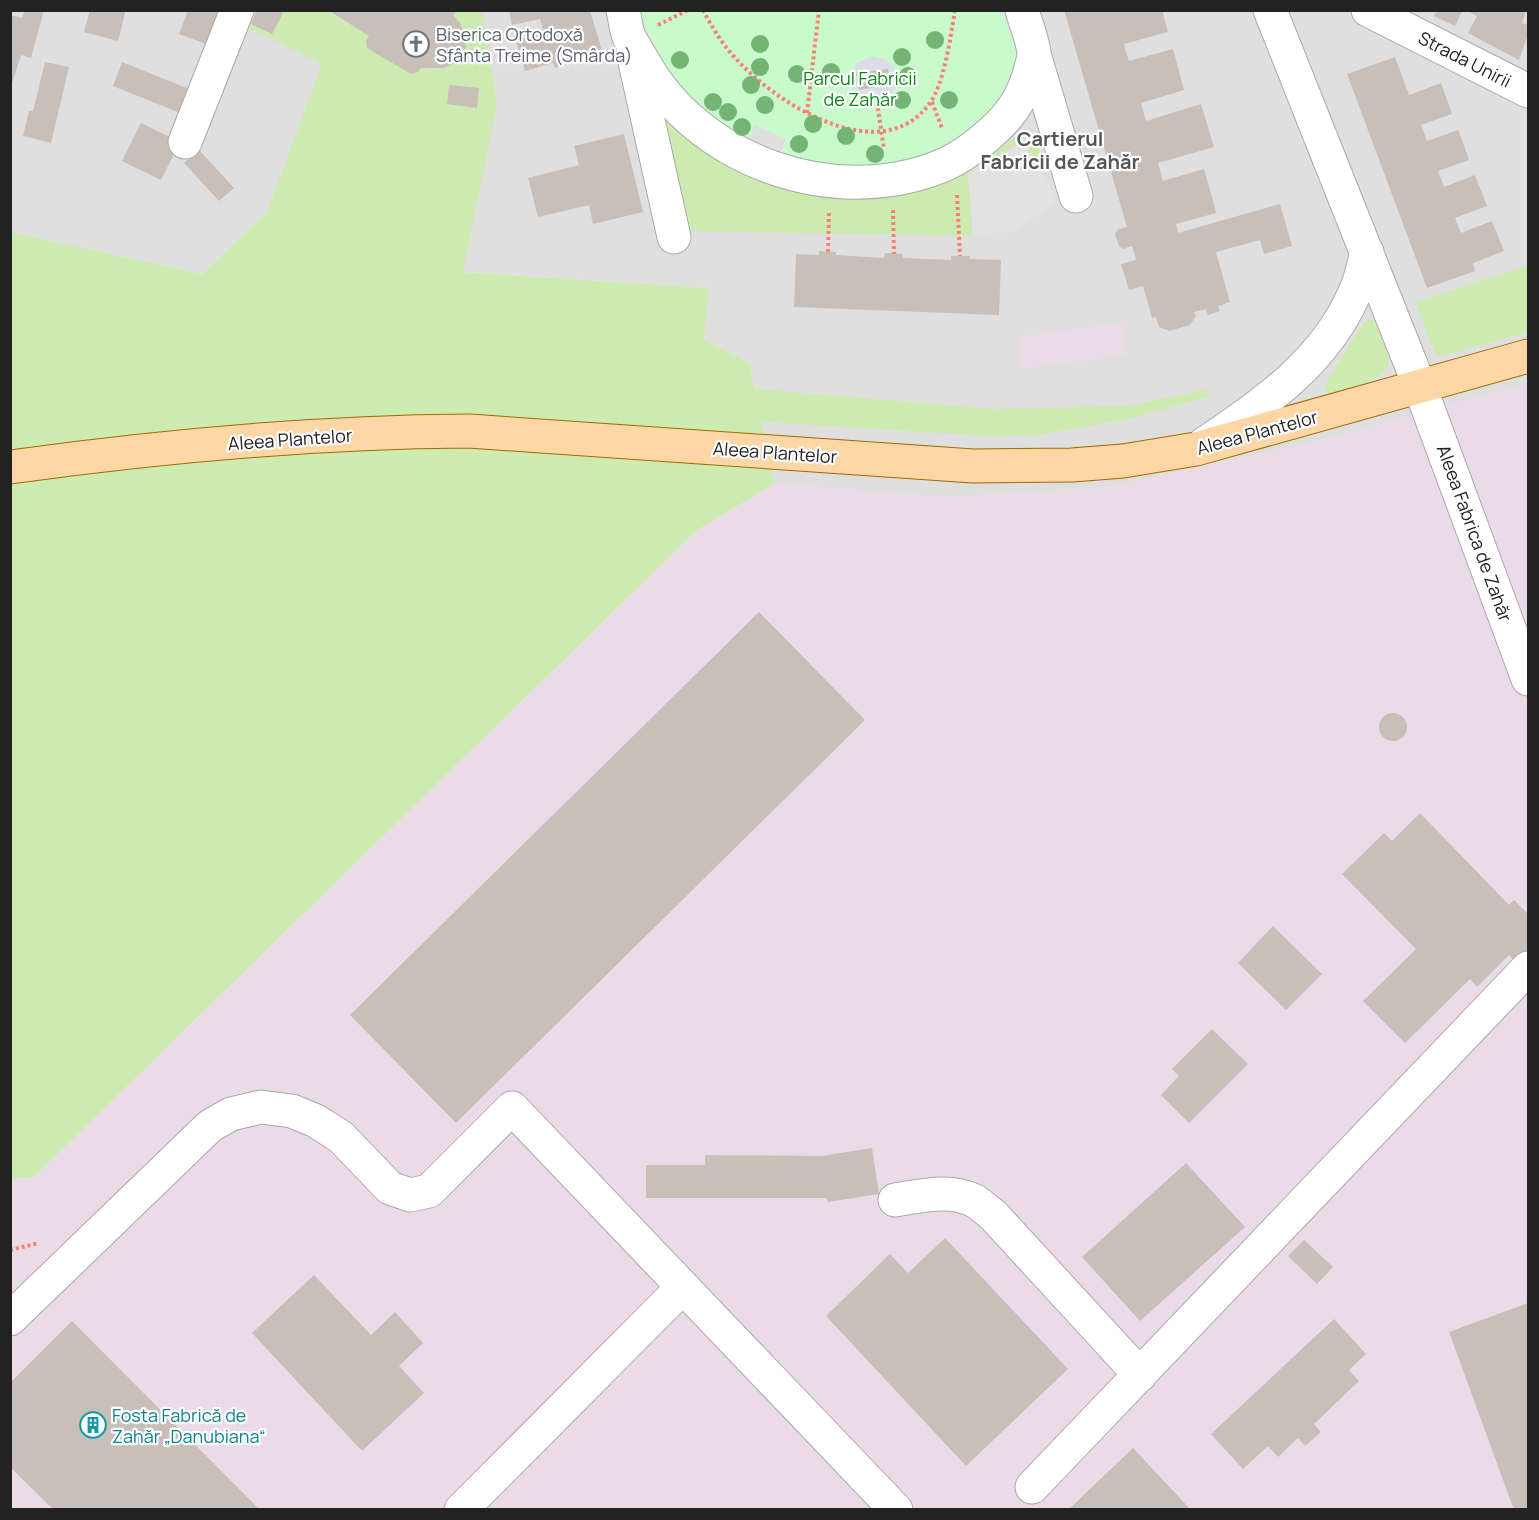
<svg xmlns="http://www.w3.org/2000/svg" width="1539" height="1520" font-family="Manrope,sans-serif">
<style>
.residential{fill:#e0dfdf}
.industrial{fill:#ebdbe8}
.grass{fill:#cdebb0}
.park{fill:#c8facc}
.parking{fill:#e2e2e2}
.plaza{fill:#dddde8;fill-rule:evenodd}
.building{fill:#c7bfb8}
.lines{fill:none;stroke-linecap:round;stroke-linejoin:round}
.minor-casing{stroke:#a9a9a9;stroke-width:35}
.major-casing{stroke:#a06b00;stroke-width:35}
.path{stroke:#fa8072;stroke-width:4;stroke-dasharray:3 3;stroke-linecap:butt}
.minor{stroke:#fff;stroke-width:33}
.major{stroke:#fcd6a4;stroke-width:33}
.tree{fill:#74b475}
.labels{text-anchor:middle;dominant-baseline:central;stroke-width:4.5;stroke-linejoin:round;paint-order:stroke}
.worship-label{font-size:18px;fill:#5b616d;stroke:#fff;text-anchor:start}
.street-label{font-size:18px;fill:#222;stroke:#fff}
.park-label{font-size:18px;fill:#0c8416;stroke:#fff}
.culture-label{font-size:18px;fill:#0d838f;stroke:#fff;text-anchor:start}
.neighbourhood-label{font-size:20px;font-weight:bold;fill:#555;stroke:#fff}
</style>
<rect width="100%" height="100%" fill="#f2efe9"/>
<path class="residential" d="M11 11H1528V384L1338 436 1114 487 946 498 774 484 749 362 704 340 709 288 463 272 267 212 202 274 11 232Z"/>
<path class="industrial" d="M1122 323 1126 355 1022 368 1018 337Z
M1528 384V1509L11 1510V1179L34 1177 696 531 774 484 946 498 1114 487 1337 436Z"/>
<path class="grass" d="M248 11H328L421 68C444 71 454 68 466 48L453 15 457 11H482L497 104 463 272 709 288 704 340 749 362 755 389 991 409 1127 406 1207 389 1208 397 1128 419 1038 435 990 436 762 422 774 484 696 531 34 1177 11 1179V232L202 274 267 212 322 64 241 24Z
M668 122 696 145 729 164 893 195 930 187 968 171 973 236 683 231 659 125Z
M1030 133 1045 158 1036 162 1023 140 987 164 982 159 1021 134Z
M1528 265V332L1450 354 1439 356 1434 351 1415 302Z
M1370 319 1375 321 1388 358C1394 380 1343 390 1327 393L1324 389 1326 383 1364 322Z"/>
<path class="park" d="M640 11H1003C1007 25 1014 40 1016 55 1017 67 1005 91 998 101 961 158 883 173 820 164 807 163 793 158 780 155L786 139 755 125 748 141C736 133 723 127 713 118 682 92 651 49 640 11Z"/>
<path class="parking" d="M1023 140 1057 201 1015 231 973 236 968 174 999 158Z"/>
<path class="plaza" d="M872 56 887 60 894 67 897 76 896 85 892 94 884 100 874 103 865 101 857 96 852 88 850 78 856 63ZM888 69 890 85 859 90 857 73Z"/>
<path class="building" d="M25 10H44L31 58 21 55 10 90V15L22 18Z
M90 10H126L118 41 84 32Z
M188 10H222L209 45 179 34Z
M257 10H278L283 13 272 34 251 24Z
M328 10H457L453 15 460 23 465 35 466 48 457 62 444 68H421L418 72 411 74 367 48 366 40 369 36Z
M509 10H590L602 51 555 68 553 63 525 71 516 40 543 32 542 26 540 19 512 25Z
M1064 10H1162L1168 32 1124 44 1126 52 1129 61 1173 49 1184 90 1141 103 1146 121 1201 104 1214 147 1158 163 1163 181 1204 169 1210 190 1216 213 1176 224 1178 233 1280 204 1292 246 1264 254 1260 240 1216 252 1230 302 1218 306 1220 311 1208 315 1206 309 1194 312 1196 316 1190 325 1169 331 1159 327 1156 317 1152 318 1143 286 1129 290 1121 264 1136 260 1132 246 1123 249 1119 246 1115 234 1118 229 1127 227Z
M1437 10H1463L1455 26 1434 16Z
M1466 10H1526L1522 23 1528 25V34L1519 60 1468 33 1477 16Z
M1395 57 1409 95 1441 83 1452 114 1421 125 1427 141 1458 130 1464 145 1469 160 1438 171 1444 187 1475 175 1487 206 1455 218 1461 233 1492 221 1504 251 1473 263 1475 271 1427 288 1347 74Z
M45 62 69 67 51 143 23 136 29 111H33Z
M122 62 194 91 185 115 113 86Z
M888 69 890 85 859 90 856 73Z
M449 85 479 88 477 108 447 104Z
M141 123 180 142 161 180 122 161Z
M624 134 643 212 593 224 589 205 538 217 528 178 579 165 574 146Z
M199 150 234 188 219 201 184 163Z
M819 251 836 252V255L884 258 885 253 903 254V258L951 260V256H970V259L1001 260 999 315 794 307 796 254 819 255Z
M759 612 865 720 456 1123 350 1015Z
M1379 727a14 14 0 1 1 28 0a14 14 0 1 1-28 0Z
M1420 813 1509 905 1514 900 1528 914V955L1518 965 1509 955 1477 987 1470 979 1405 1043 1363 1001 1416 949 1342 874 1384 833 1392 841Z
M1273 926 1322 974 1286 1010 1238 963Z
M1212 1029 1248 1064 1189 1123 1161 1095 1179 1076 1172 1069Z
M872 1148 879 1194 828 1202 827 1198H646V1165H705V1155L821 1156Z
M1186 1163 1245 1227 1140 1321 1082 1257Z
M945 1238 1068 1369 966 1466 826 1316 890 1254 908 1273Z
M1304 1240 1333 1267 1317 1284 1288 1256Z
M314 1275 371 1335 395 1312 423 1343 399 1366 424 1393 362 1451 252 1333Z
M1528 1303V1510H1514L1449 1332Z
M1334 1319 1366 1354 1349 1370 1359 1381 1314 1424 1321 1432 1305 1446 1298 1438 1278 1457 1268 1446 1243 1469 1211 1434Z
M72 1321 260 1510H54L10 1467V1383Z
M1133 1448 1191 1510H1068Z"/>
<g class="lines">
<g class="minor-casing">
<path id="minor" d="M623 10C625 19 626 29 629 37 633 45 638 53 643 61 698 161 832 209 939 167 959 159 979 144 995 129 1014 112 1025 92 1031 68 1032 64 1034 58 1034 54 1034 43 1025 22 1022 10
M1270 10 1420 387 1528 679
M1368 10 1528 91
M1034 54 1076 196
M635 62 674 237
M185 142 237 10
M1204 444C1264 404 1326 361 1355 292 1361 280 1363 266 1367 252
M895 1200C921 1196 950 1188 975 1201 981 1205 988 1211 994 1216L1140 1375
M10 1319 210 1126 231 1114 261 1107 292 1111 316 1121 341 1137 390 1188 410 1195 429 1191 512 1108 896 1510
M1032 1487 1528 968
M461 1510 683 1287"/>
</g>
<g class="major-casing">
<path id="major" d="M10 467C162 446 316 432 469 431L973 466 1072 465 1123 461 1196 449 1528 356"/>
</g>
<path class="path" d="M703 10C714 31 726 50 743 66 784 108 883 168 930 103 944 83 951 36 955 10
M658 25 688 10
M877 102 884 149
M932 102 942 128
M807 113 819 10
M957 195 960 256
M893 210 894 254
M828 252 829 211
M10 1250 39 1243"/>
<use href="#minor" class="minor"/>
<use href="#major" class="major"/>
</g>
<g class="tree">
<circle cx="935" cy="40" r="9"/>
<circle cx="760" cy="44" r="9"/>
<circle cx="902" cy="57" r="9"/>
<circle cx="680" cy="60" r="9"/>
<circle cx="760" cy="67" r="9"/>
<circle cx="831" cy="72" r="9"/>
<circle cx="797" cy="74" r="9"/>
<circle cx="908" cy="76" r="9"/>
<circle cx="751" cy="85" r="9"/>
<circle cx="902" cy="100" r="9"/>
<circle cx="949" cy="100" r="9"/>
<circle cx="713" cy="102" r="9"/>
<circle cx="765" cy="105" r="9"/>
<circle cx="728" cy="112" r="9"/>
<circle cx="813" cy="124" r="9"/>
<circle cx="742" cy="127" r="9"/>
<circle cx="846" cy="136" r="9"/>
<circle cx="799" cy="144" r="9"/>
<circle cx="875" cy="154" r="9"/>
</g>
<defs>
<g id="church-ring" transform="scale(1.35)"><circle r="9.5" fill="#fff" stroke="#6b7280" stroke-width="1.5"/><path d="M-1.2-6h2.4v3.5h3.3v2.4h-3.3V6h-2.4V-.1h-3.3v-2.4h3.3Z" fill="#6b7280"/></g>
<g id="building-ring" transform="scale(1.35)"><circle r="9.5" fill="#fff" stroke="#0f9aa8" stroke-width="1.5"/><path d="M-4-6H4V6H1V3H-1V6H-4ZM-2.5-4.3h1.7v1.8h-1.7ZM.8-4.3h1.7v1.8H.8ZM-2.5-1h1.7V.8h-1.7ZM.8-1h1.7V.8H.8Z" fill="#0f9aa8"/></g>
</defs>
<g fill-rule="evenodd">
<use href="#church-ring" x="416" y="44"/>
<use href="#building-ring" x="93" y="1425"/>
</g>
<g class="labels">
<g class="worship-label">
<text x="436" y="34">Biserica Ortodoxă<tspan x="436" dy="21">Sfânta Treime (Smârda)</tspan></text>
</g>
<g class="street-label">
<text transform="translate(1465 59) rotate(27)">Strada Unirii</text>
<text transform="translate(1257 432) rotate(-15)">Aleea Plantelor</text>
<text transform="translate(290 439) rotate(-4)">Aleea Plantelor</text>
<text transform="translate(775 452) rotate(4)">Aleea Plantelor</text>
<text transform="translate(1475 533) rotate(70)">Aleea Fabrica de Zahăr</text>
</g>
<g class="park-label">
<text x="860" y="78">Parcul Fabricii<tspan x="860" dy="21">de Zahăr</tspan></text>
</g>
<g class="culture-label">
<text x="112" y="1415">Fosta Fabrică de<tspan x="112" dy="21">Zahăr „Danubiana“</tspan></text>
</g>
<g class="neighbourhood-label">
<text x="1060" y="138">Cartierul<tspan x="1060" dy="23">Fabricii de Zahăr</tspan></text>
</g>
</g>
<rect width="1539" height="1520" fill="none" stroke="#222222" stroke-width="24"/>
</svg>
